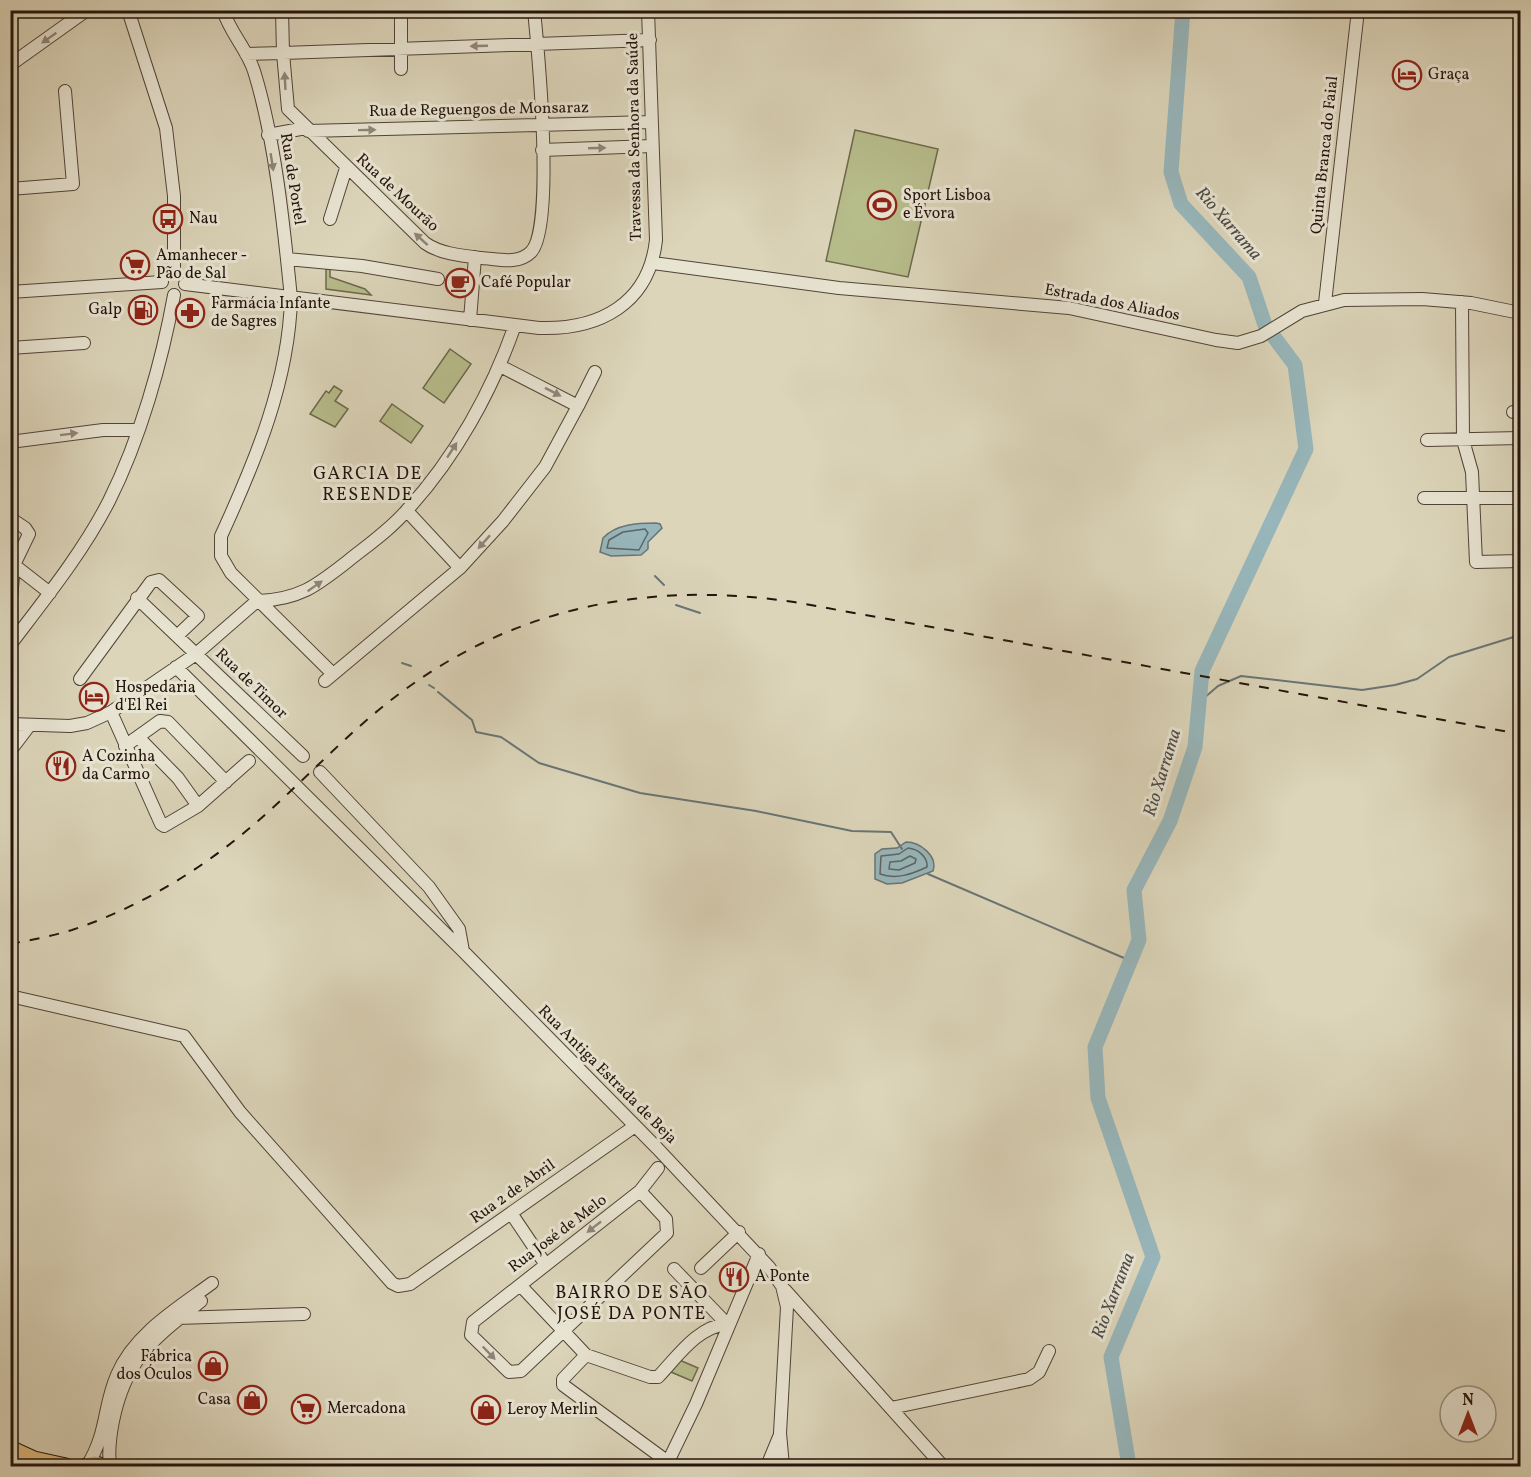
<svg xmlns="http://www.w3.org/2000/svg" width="1531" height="1477" font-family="Vollkorn,serif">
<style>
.green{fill:#b7bc8b;stroke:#6d684c;stroke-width:1.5}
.water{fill:#97b6bb;stroke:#697575;stroke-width:1.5}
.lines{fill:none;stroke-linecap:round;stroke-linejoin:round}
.shore{stroke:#5d6464;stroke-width:1.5}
.stream{stroke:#697575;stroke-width:2}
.river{stroke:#97b6bb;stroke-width:15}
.minor-casing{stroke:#514438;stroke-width:14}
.major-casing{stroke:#23130c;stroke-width:17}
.minor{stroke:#e8e4d2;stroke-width:12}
.major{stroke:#deba7d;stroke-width:15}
.rail{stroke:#23130c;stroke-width:2;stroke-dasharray:10 10;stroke-linecap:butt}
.oneway{fill:#8f8679}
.labels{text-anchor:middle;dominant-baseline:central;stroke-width:6;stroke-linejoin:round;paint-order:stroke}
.poi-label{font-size:16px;fill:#23130c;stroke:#e8e4d2;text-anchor:start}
.street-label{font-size:16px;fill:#23130c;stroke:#e8e4d2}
.water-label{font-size:18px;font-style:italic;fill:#4c4c49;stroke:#e8e4d2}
.neighbourhood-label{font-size:18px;letter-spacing:1.5px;fill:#23130c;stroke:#e8e4d2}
</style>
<rect width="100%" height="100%" fill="#dcd5ba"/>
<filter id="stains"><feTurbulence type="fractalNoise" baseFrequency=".00333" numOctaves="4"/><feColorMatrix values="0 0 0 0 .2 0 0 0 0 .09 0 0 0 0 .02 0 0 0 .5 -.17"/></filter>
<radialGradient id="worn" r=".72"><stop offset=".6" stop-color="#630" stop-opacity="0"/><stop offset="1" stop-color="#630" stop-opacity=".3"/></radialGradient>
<path class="green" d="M855 130 938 149 908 277 826 261Z
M326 269H330V277L365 289 371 295 326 289Z
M450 349 471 364 444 403 423 388Z
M334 386 342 391 335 401 348 409 335 427 310 414 326 391 329 393Z
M392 404 423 426 411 443 380 421Z
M677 1359 698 1368 692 1381 671 1372Z"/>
<path class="water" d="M656 523 660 524 662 528 648 542V549L641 555 611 556 600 552 603 538C616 524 638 523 656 523Z
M906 842C920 842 938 856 933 871L902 883 887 884 875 879V854L882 849 897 848Z"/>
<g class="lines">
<path class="shore" d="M645 529 648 533 639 550 607 548 609 540 623 532Z
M908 848C918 849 928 857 927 867 912 874 896 880 880 874L881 856 899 854Z
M910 856 916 859 915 863 899 870 889 869 890 862 901 861Z"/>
<path class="stream" d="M655 576 664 585
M676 605 700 613
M402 663 411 666
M429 685 434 688
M438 692 472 720 476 732 501 737 539 763 640 793 756 811 852 831 891 832 902 849
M1197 704 1218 686 1241 676 1362 690 1395 685 1417 679 1449 657 1520 635
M928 874 1124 958 1128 967"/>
<path class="river" d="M1129 1466 1111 1357 1153 1257 1098 1098 1095 1047 1139 940 1134 890 1170 821 1195 747 1202 671 1306 449 1295 365 1265 325 1249 277 1181 204 1171 172 1183 10"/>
<g class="minor-casing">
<path id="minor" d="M128 10 166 128 174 196V271
M223 10C230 33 247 49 254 71 275 138 284 228 291 298 289 381 255 462 221 536V556L231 573 333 674
M282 10 283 53 650 40
M401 10V69
M246 54 283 53 288 109 425 243C440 254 464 256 482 258 498 259 518 265 531 252 555 227 538 50 534 10
M10 65 87 10
M308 131 651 122
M268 135 306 128
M542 150 652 146
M10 189 73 184 65 91
M330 219 346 168
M287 259 362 266 438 279
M653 263 839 288 1069 308 1216 340 1238 343 1261 336 1302 311 1344 300 1422 299 1471 303 1520 313
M185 284 539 328C599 330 649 304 656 240L648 10
M10 292 162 282
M1462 302 1463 440 1472 472 1476 562 1520 561
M1325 303 1358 10
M470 320 475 257
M10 348 84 343
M578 406 595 372
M1513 412H1520
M1427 440 1520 438
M10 442 103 430H136
M1424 498H1520
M407 511 460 568
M10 518 25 528 29 534 14 565 10 610
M14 565 50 593
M137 598 303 756
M259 601C301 599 317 585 348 561 368 545 391 529 407 510 455 458 492 391 515 325
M10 645C45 599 83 552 109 501 140 439 162 362 174 295
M176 667 463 951 657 1148 769 1267 782 1286 787 1307 780 1433 783 1466
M80 679 151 582 159 580 198 616 177 636
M325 681 460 568 503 521 545 467 578 406 500 366
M111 712 161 824 164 826 198 806 249 761
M10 724 70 726 87 723 111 712 196 654 258 600
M138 737 178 778 198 806
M125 746 160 721 168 722 226 782
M10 751 29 726
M320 772 429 887 459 929 463 951
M10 996 184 1036 240 1112 392 1283 398 1286 410 1284 635 1126
M640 1191 666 1219 667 1233 521 1371 509 1372 471 1335 473 1322 640 1191 658 1168
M511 1213 546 1265
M701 1268 739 1232
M674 1269 727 1324
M520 1285 586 1355 650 1377H658C678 1356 697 1327 727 1324
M785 1290 940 1463
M177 1318 304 1314
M586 1355 563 1379V1385L668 1462
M891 1408 1029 1379 1039 1372 1049 1351
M87 1466C108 1432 103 1407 117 1375 134 1334 178 1308 212 1283
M110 1466C108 1450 110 1436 113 1421 126 1357 154 1339 201 1301
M666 1466 696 1404 759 1254
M767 1466 779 1437"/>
</g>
<g class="major-casing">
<path id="major" d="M10 1448 34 1459 66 1466
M10 1460 22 1466
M86 1466 95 1464 105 1466"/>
</g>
<use href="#minor" class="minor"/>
<use href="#major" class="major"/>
<path class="rail" d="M10 944C31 940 52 936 72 930 141 907 204 868 258 821 307 778 351 729 403 691 520 605 652 581 794 602L1520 734"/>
</g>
<defs><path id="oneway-solid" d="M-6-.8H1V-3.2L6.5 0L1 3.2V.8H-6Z" transform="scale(1.5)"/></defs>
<g class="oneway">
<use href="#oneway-solid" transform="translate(49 38) rotate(145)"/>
<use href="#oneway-solid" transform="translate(479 46) rotate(178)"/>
<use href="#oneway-solid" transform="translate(285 81) rotate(-93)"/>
<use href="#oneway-solid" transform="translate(367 130) rotate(-1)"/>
<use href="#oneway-solid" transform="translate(597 148) rotate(-2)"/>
<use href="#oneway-solid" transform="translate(272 162) rotate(81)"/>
<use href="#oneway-solid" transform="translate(421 239) rotate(-138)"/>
<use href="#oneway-solid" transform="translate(553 392) rotate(27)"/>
<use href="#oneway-solid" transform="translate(69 434) rotate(-7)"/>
<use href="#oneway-solid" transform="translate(452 450) rotate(-57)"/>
<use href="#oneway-solid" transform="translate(484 542) rotate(132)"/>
<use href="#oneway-solid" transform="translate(315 586) rotate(-35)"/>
<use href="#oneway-solid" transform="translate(594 1227) rotate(142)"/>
<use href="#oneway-solid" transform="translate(489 1353) rotate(46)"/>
</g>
<defs>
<g id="hotel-ring" transform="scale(1.5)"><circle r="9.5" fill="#e8e4d2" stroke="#8f2418" stroke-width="1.5"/><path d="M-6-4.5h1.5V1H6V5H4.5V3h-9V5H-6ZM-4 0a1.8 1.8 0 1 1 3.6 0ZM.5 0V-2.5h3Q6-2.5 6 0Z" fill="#8f2418"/></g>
<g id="stadium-ring" transform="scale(1.5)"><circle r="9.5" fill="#e8e4d2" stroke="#8f2418" stroke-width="1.5"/><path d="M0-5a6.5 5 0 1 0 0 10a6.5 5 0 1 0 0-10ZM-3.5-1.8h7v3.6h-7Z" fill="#8f2418"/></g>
<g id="bus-ring" transform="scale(1.5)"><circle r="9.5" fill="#e8e4d2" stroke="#8f2418" stroke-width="1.5"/><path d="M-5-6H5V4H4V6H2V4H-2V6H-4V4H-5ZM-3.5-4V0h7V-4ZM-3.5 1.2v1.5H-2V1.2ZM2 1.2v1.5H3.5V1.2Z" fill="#8f2418"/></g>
<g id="supermarket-ring" transform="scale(1.5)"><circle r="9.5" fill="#e8e4d2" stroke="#8f2418" stroke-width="1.5"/><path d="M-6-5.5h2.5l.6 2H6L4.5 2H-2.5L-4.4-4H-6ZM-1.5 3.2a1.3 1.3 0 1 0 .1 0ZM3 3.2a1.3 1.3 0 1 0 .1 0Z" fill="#8f2418"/></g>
<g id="cafe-ring" transform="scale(1.5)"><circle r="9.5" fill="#e8e4d2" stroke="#8f2418" stroke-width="1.5"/><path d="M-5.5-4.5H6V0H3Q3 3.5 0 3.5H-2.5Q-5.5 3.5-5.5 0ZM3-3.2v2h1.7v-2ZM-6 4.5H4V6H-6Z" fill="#8f2418"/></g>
<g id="fuel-ring" transform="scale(1.5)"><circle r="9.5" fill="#e8e4d2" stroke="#8f2418" stroke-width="1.5"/><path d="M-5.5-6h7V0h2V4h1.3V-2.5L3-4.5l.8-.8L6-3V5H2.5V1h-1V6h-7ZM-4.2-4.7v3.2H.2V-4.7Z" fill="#8f2418"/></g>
<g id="pharmacy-ring" transform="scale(1.5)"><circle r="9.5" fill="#e8e4d2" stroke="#8f2418" stroke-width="1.5"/><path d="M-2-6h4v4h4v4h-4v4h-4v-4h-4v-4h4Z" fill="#8f2418"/></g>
<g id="restaurant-ring" transform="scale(1.5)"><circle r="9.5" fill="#e8e4d2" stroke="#8f2418" stroke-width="1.5"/><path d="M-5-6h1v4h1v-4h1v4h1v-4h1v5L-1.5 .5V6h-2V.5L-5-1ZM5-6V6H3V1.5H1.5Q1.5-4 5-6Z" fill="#8f2418"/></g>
<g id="shop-ring" transform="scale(1.5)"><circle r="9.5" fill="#e8e4d2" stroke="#8f2418" stroke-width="1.5"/><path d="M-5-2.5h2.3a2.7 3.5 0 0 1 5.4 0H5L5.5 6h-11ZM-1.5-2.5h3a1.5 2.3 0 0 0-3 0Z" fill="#8f2418"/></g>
</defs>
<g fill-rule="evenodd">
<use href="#hotel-ring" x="1407" y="75"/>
<use href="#stadium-ring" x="882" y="205"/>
<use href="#bus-ring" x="168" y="219"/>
<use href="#supermarket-ring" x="135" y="265"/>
<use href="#cafe-ring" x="460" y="283"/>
<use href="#fuel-ring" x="143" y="310"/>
<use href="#pharmacy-ring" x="190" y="313"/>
<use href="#hotel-ring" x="94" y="697"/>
<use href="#restaurant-ring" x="61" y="766"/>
<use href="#restaurant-ring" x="734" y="1277"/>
<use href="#shop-ring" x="213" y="1366"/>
<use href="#shop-ring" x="252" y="1400"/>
<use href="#supermarket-ring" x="306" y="1409"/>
<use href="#shop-ring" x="486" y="1410"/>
</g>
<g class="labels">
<g class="poi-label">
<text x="1428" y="75">Graça</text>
<text x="903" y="196">Sport Lisboa<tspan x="903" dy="18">e Évora</tspan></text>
<text x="189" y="219">Nau</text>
<text x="156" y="256">Amanhecer -<tspan x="156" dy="18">Pão de Sal</tspan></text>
<text x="481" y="283">Café Popular</text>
<text x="211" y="304">Farmácia Infante<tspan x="211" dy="18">de Sagres</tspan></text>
<text x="122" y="310" text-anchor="end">Galp</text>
<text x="115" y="688">Hospedaria<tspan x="115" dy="18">d'El Rei</tspan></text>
<text x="82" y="757">A Cozinha<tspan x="82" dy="18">da Carmo</tspan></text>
<text x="755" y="1277">A Ponte</text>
<text x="192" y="1357" text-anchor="end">Fábrica<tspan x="192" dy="18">dos Óculos</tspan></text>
<text x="231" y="1400" text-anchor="end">Casa</text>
<text x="327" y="1409">Mercadona</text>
<text x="507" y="1410">Leroy Merlin</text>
</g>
<g class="street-label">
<text transform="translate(479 110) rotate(-1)">Rua de Reguengos de Monsaraz</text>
<text transform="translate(635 137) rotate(-91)">Travessa da Senhora da Saúde</text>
<text transform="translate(1325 155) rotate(-84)">Quinta Branca do Faial</text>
<text transform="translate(292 179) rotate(81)">Rua de Portel</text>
<text transform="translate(397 193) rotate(43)">Rua de Mourão</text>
<text transform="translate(1112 303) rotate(11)">Estrada dos Aliados</text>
<text transform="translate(251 684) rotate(44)">Rua de Timor</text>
<text transform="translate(607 1075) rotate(45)">Rua Antiga Estrada de Beja</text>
<text transform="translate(513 1192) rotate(-35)">Rua 2 de Abril</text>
<text transform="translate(558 1234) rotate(-37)">Rua José de Melo</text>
</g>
<g class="water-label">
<text transform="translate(1228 224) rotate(49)">Rio Xarrama</text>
<text transform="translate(1163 773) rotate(-73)">Rio Xarrama</text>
<text transform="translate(1114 1296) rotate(-69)">Rio Xarrama</text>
</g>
<g class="neighbourhood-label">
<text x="368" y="474">GARCIA DE<tspan x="368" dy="21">RESENDE</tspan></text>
<text x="632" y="1293">BAIRRO DE SÃO<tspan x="632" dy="21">JOSÉ DA PONTE</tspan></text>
</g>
</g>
<rect width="1531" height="1477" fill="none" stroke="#dcd5ba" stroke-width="36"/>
<rect x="12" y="12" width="1507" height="1453" fill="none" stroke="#23130c" stroke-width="3"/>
<rect x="18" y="18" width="1495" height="1441" fill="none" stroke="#23130c" stroke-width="1.5"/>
<g transform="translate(1468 1414)"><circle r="28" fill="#e8e4d2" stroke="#999083" stroke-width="1.5"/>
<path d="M0-4.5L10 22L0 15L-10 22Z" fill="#8f2418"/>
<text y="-9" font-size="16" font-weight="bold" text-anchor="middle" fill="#23130c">N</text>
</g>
<rect width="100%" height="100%" filter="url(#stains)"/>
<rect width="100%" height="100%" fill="url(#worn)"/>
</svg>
